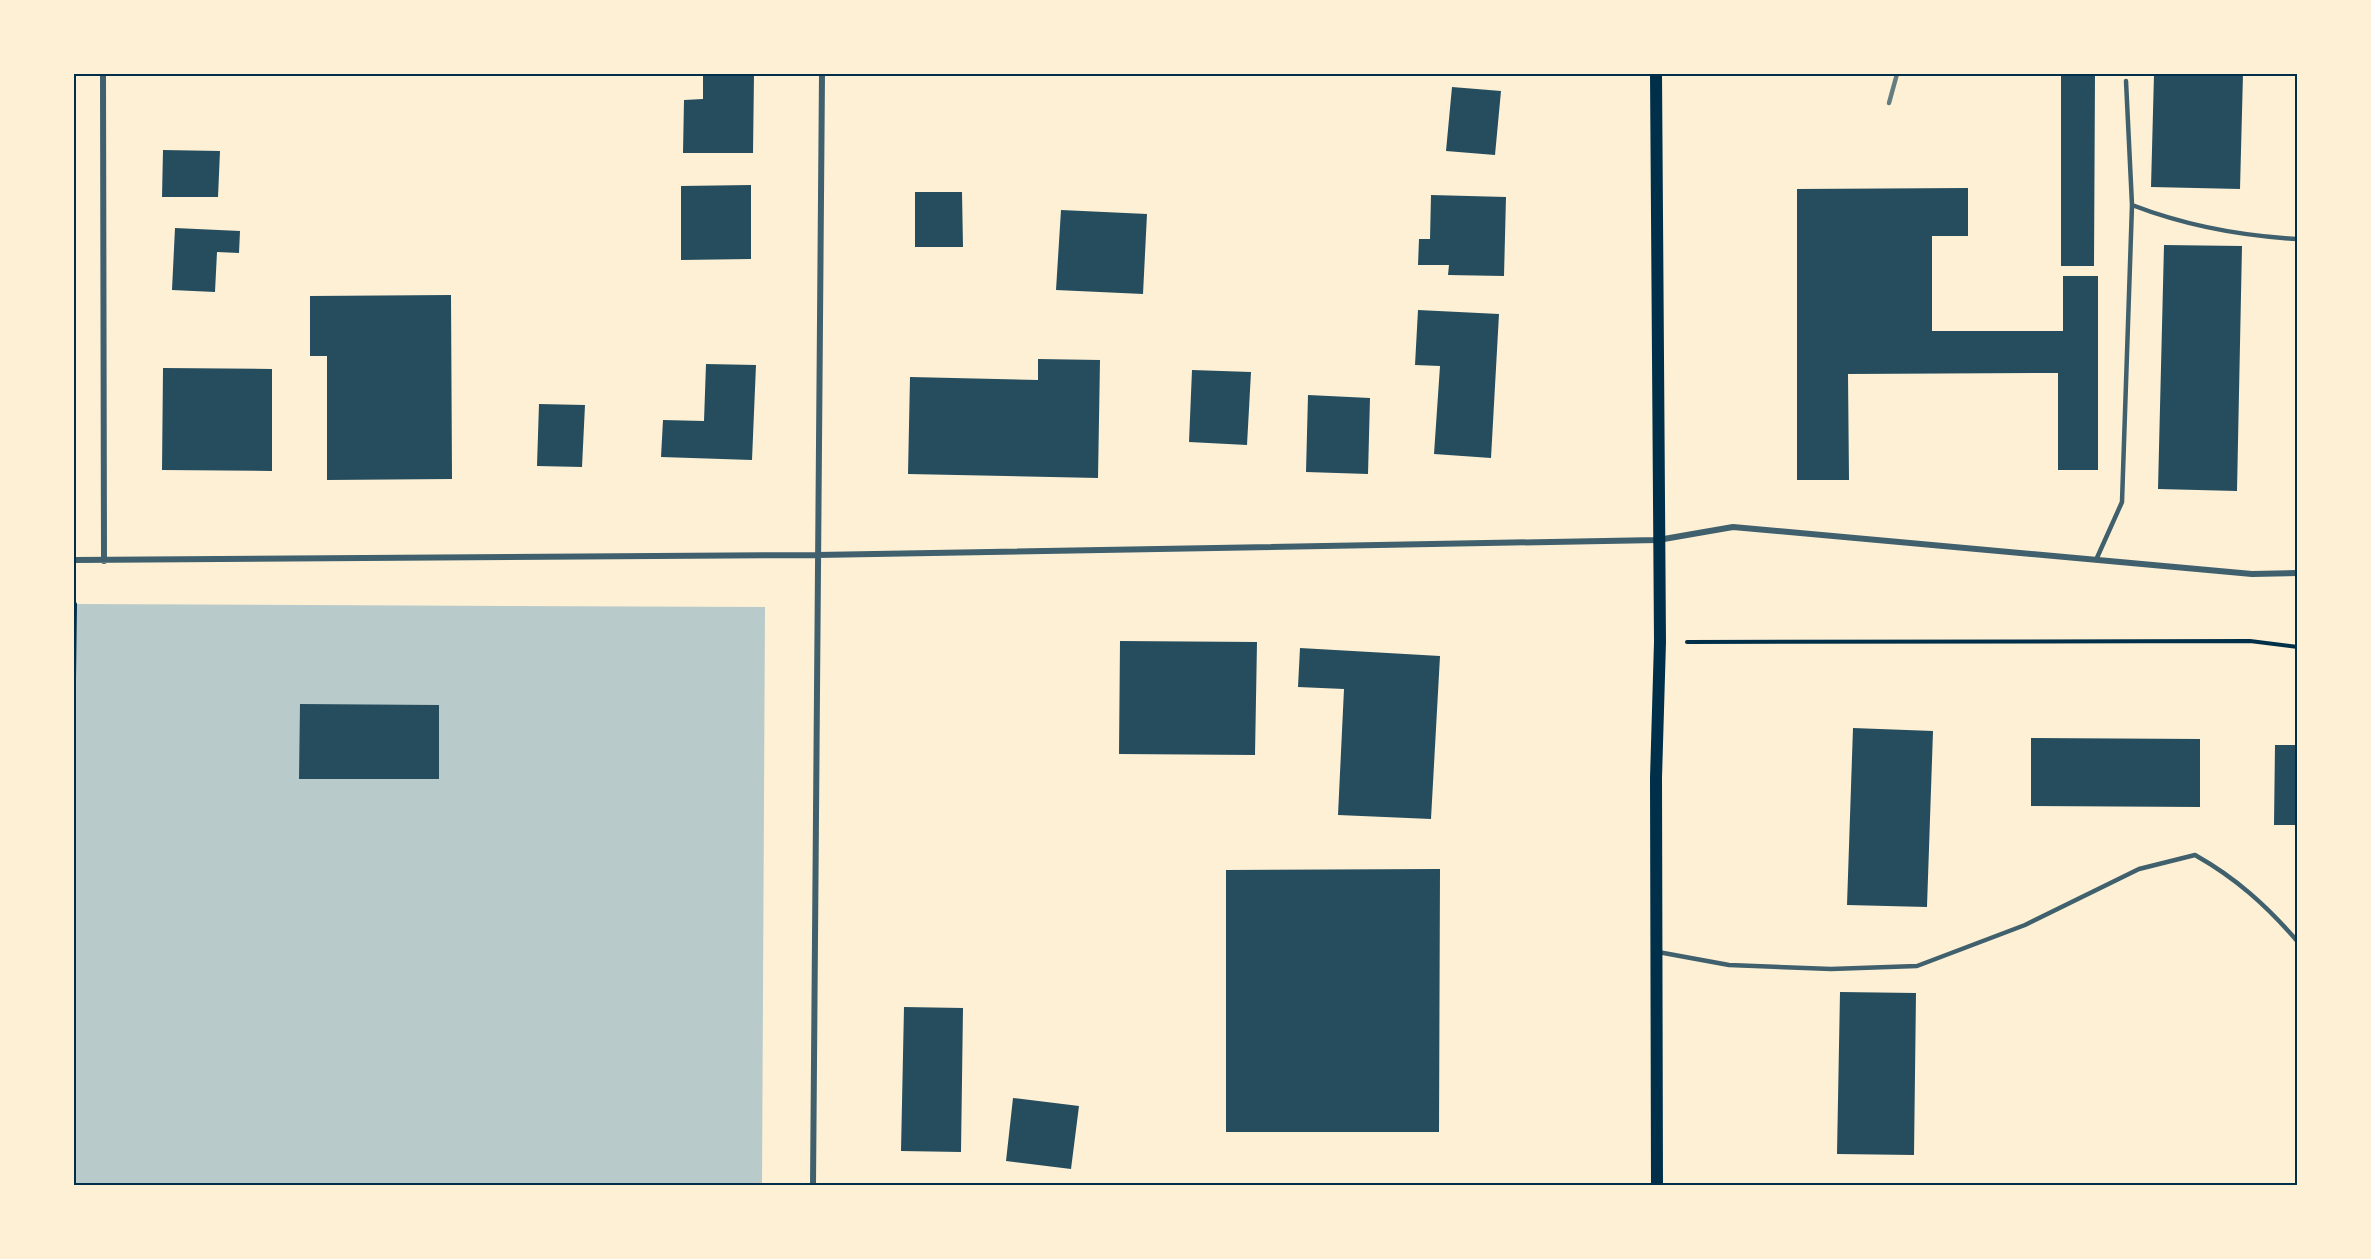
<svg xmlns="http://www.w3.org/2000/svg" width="2371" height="1259" font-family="'Exo 2',sans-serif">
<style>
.green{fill:#b9caca}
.building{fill:#264d5e}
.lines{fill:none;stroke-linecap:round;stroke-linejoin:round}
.path{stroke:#003049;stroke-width:4}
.service{stroke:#3f606c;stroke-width:4.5}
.minor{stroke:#3f606c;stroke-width:6}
.secondary{stroke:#003049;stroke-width:12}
.rail{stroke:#657d81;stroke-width:4.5}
.neatline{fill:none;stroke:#003049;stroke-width:2}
</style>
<rect width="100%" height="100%" fill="#fdf0d5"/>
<path class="green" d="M74 604 765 607 762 1185 74 1186Z"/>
<path class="building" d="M703 74H754L753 153H683L684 100 703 99Z
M2061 74H2095L2094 266H2061Z
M2154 74H2243L2240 189 2151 187Z
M1452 87 1501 91 1495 155 1446 151Z
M163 150 220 151 218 197H162Z
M751 185V259L681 260V186Z
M1968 188V236H1932V331H2063V276H2098V470H2058V373L1848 374 1849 480H1797V189Z
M915 192H962L963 247H915Z
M1431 195 1506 197 1504 276 1448 275 1449 265H1418L1419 239H1430Z
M1061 210 1147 214 1143 294 1056 290Z
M175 228 240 231 239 253 217 252 215 292 172 290Z
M2164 245 2242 246 2237 491 2158 489Z
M451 295 452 479 327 480V356H310V296Z
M1418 310 1499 314 1491 458 1434 454 1440 366 1415 365Z
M1038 359 1100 360 1098 478 908 474 910 377 1038 380Z
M706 364 756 365 752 460 661 457 663 420 704 421Z
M163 368 272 369V471L162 470Z
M1192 370 1251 372 1247 445 1189 442Z
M1308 395 1370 398 1368 474 1306 472Z
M539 404 585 405 582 467 537 466Z
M1120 641 1257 642 1255 755 1119 754Z
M1300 648 1440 656 1431 819 1338 815 1344 689 1298 687Z
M300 704 439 705V779H299Z
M1853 728 1933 731 1927 907 1847 905Z
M2031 738 2200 739V807L2031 806Z
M2275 745H2298V825H2274Z
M1440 869 1439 1132H1226V870Z
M1840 992 1916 993 1914 1155 1837 1154Z
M904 1007 963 1008 961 1152 901 1151Z
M1013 1098 1079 1106 1071 1169 1006 1161Z"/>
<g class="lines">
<path class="path" d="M1687 642 2250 641 2298 647
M74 680 75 604"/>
<path class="service" d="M2132 205C2184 225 2241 236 2298 239
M2096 560 2122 502 2132 205 2126 81
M1658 952 1729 965 1831 969 1917 966 2025 925 2139 869 2195 855C2236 878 2267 906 2298 942"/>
<path class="minor" d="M103 74 104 561
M74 560 817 555 1658 540 1733 527 2252 574 2298 573
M813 1186 822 74"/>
<path class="secondary" d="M1656 74 1660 642 1656 778 1657 1186"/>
<path class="rail" d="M1889 103 1897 74"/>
</g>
<rect width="2371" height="1259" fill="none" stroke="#fdf0d5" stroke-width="150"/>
<rect x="75" y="75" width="2221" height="1109" class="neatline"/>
</svg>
